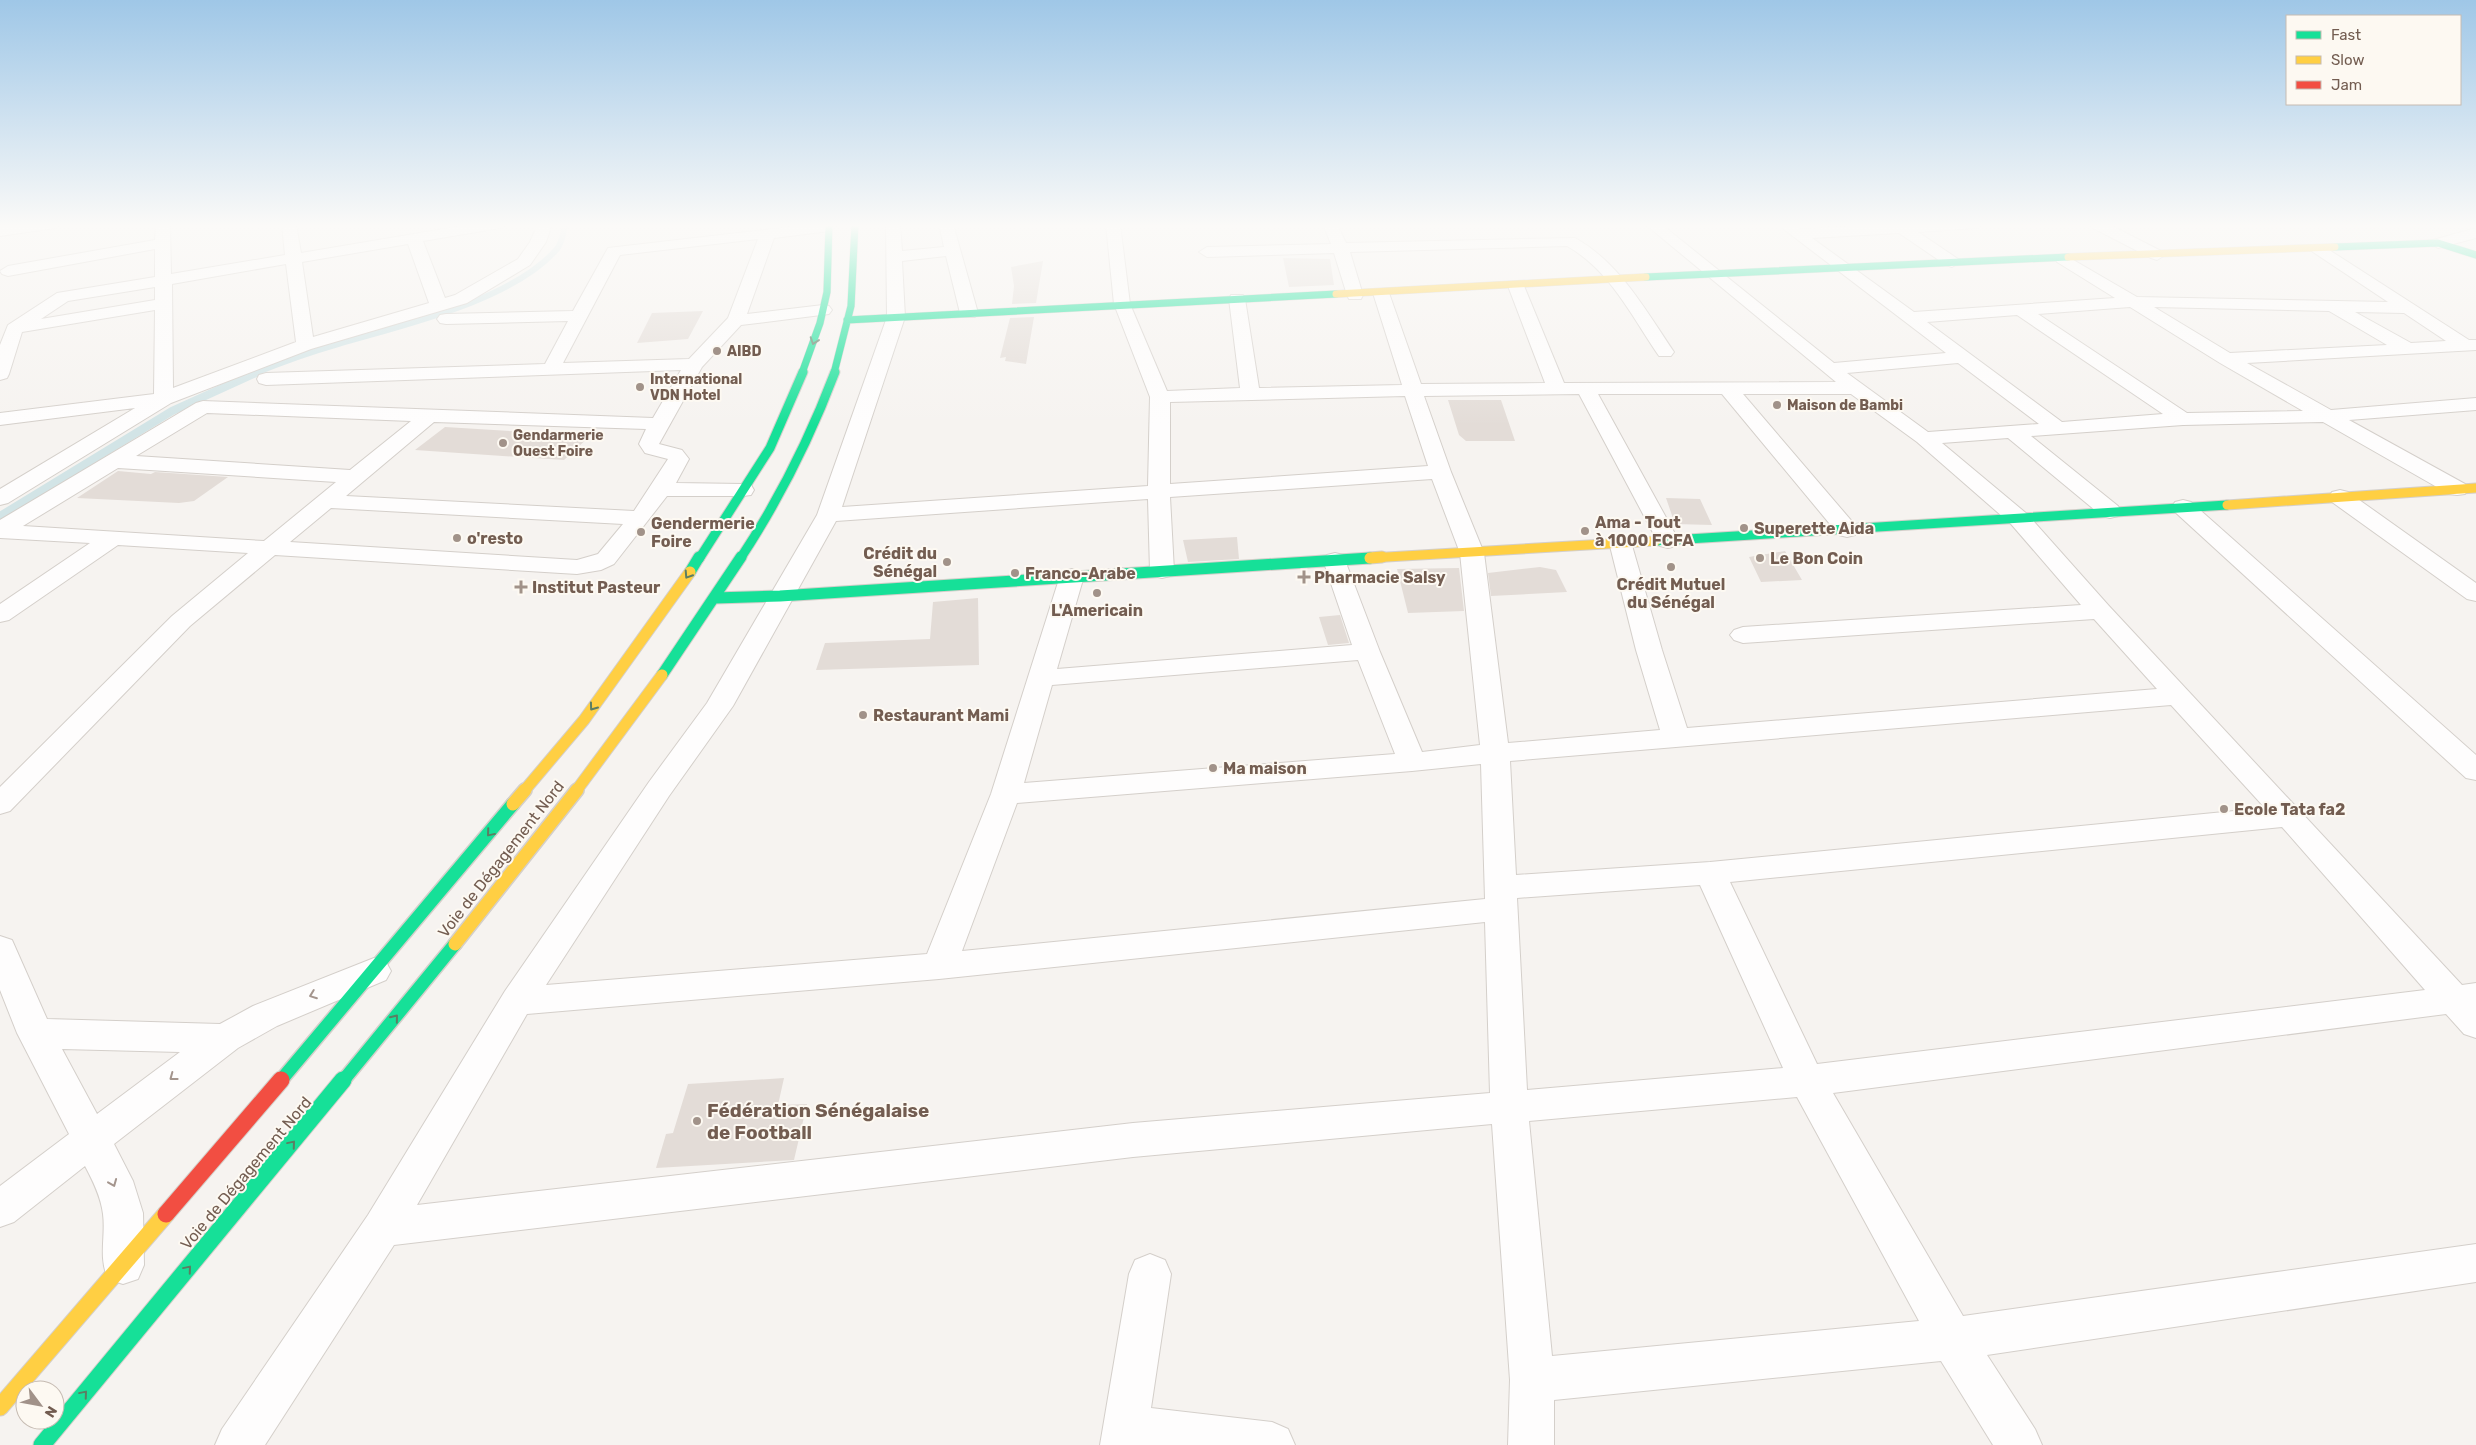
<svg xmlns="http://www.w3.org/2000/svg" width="2476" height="1445" font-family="Rubik,sans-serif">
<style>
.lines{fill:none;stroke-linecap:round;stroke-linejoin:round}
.stream-far1{stroke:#d2e4e6;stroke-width:6}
.stream{stroke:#d2e4e6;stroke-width:8}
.building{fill:#e3dcd7}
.street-casing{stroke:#d4cfca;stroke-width:2}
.fast-far4-casing{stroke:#d4cfca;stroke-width:8}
.fast-far3-casing{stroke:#d4cfca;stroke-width:11}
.fast-far2-casing{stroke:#d4cfca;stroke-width:13}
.fast-far1-casing{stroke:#d4cfca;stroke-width:16}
.fast-casing{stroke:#d4cfca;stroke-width:19}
.slow-far4-casing{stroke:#d4cfca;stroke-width:8}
.slow-far3-casing{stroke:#d4cfca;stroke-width:11}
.slow-far2-casing{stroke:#d4cfca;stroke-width:13}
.slow-far1-casing{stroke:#d4cfca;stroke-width:16}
.slow-casing{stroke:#d4cfca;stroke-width:19}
.jam-far1-casing{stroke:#d4cfca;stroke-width:16}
.jam-casing{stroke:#d4cfca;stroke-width:19}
.street{fill:#fefdfd;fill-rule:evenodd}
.fast-far4{stroke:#16e098;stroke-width:7}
.fast-far3{stroke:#16e098;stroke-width:9}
.fast-far2{stroke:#16e098;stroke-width:11}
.fast-far1{stroke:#16e098;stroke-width:13}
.fast{stroke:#16e098;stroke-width:17}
.slow-far4{stroke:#ffcf43;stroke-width:7}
.slow-far3{stroke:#ffcf43;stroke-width:9}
.slow-far2{stroke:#ffcf43;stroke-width:11}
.slow-far1{stroke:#ffcf43;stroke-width:13}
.slow{stroke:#ffcf43;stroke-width:17}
.jam-far1{stroke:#f24e42;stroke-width:13}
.jam{stroke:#f24e42;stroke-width:17}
.oneway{stroke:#5c7e63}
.oneway2{stroke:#a4958d}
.poi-dot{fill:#a19289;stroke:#fdf9f2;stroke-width:2}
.labels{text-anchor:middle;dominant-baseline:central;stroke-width:4;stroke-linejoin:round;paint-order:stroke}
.far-poi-label{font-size:14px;font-weight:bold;fill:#735d51;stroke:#fdf9f2;text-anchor:start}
.poi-label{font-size:16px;font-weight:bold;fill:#735d51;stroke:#fdf9f2;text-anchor:start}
.street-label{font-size:16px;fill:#735d51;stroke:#fdf9f2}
.near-poi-label{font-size:19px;font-weight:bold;fill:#735d51;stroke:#fdf9f2;text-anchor:start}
</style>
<rect width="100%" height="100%" fill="#f6f3f0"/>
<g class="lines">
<path class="stream-far1" d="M0 225 9 224
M255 373C282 362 310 352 338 344 402 325 512 301 557 249 562 243 563 232 566 224"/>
<path class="stream" d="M0 516 172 411 258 372"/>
</g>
<path class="building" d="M1283 258 1330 259 1334 285 1289 287Z
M1043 261 1036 303 1012 304 1014 286 1011 267Z
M703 311 688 339 637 343 652 313Z
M1034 317 1026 364 1005 361 1006 357 1000 358 1010 318Z
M1448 400H1501L1515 441H1466L1459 435Z
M445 427 590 436 564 460 415 450Z
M118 471 151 474 155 472 228 477 194 501 179 503 77 498Z
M1666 498 1700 499 1712 525 1675 524Z
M1237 537 1239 559 1188 562 1183 540Z
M1785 551 1802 580 1761 582 1749 557Z
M1540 567 1556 570 1567 592 1491 596 1488 573Z
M1459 568 1464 611 1408 613 1397 569Z
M978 598 979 665 816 670 825 643 930 639 933 602Z
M1340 615 1349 643 1328 645 1319 617Z
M784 1078 778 1105 807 1104 794 1160 656 1168 666 1134 673 1133 688 1084Z"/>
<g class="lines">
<g class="street-casing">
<path id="street" d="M20 224H62L55 228 0 236V226Z
M156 224H170L171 274 285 255 282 224H296L301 253 473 224H507L500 228 423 241 445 298 455 295 518 259 530 242 538 224H552L546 242 530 265 467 303 311 349 171 403 8 503 0 505V489L135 408 0 425V413L154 394 155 310 22 332 9 374 7 378 0 380V345L8 325 57 293 155 277V249L8 276 2 274 0 271 8 266 155 240ZM408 244 429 303 313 337 302 262ZM286 264 296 342 173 388 172 284ZM155 287V300L41 319 68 301Z
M816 224H834L836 227 829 231 774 238 747 314 823 305 829 306 832 310 829 314 741 325 702 367 659 444 682 450 689 459 676 483 743 484 751 485 754 490 751 495 743 496H667L614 564 601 570 577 574 275 555 190 626 10 811 0 814V787L172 616 248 553 118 545 9 620 0 622V604L90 543 0 538V520L196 403 203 401 653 418 681 370 266 385 259 383 257 379 259 375 266 373 545 364 568 321 446 324 440 323 437 319 440 315 446 314 573 311 608 248ZM758 239 728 318 689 359 563 363 620 255ZM207 413 411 421 350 470 136 456ZM434 422 646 429 639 444 645 453 668 459 634 511 346 496ZM118 468 336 482 264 541 23 526ZM331 508 623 524 598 554 577 560 290 542Z
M886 224H900L902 251 944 247 939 224H953L978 313 975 317H963L960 313 946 256 902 261 905 317 842 507 1148 486 1150 397 1114 304 1106 224H1120L1130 304 1167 391 1240 388 1229 299 1231 295H1243L1245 299 1259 388 1402 385 1373 293 1375 289H1387L1389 293 1421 384 1545 383 1508 286 1510 283H1522L1524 286 1564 383 1836 382 1645 224H1661L1834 363 1946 353 1777 224H1794L1801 229 1897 224H1983L1976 228 1918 232 1958 259 1960 262 1952 267 1946 265 1899 233 1812 238 1914 312 2115 298 2057 262 2055 259 2063 254 2137 297 2388 302 2313 252 2310 249 2313 246H2323L2469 340H2476V350L2247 363 2331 410 2476 398V410L2349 420 2465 484 2468 489 2465 494 2457 495 2449 494 2323 422 2183 425 2031 436 2118 506 2121 511 2118 516 2110 518 2102 516 2008 438 1942 443 2027 514 2109 606 2462 985 2476 983V1038L2464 1034 2446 1014 1833 1093 1963 1316 2476 1244V1282L1987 1355 2035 1429 2042 1445H1993L1941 1361 1554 1400V1445H1508L1510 1380 1492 1124 1133 1157 394 1245 265 1445H215L222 1429 368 1215 505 991 649 782 707 703 817 515 887 317ZM2130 307 2220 363 2303 411 2187 413 2038 314ZM2154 307 2329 311 2387 345 2230 353ZM2355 312 2404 313 2446 341 2411 343ZM2017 315 2163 414 2062 422 1927 322ZM1958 363 2039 424 1928 432 1847 373ZM1579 394 1660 546 1668 548 1676 546 1679 541 1598 394H1722L1839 535 1847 537 1855 535 1858 530 1855 525 1743 394H1851L1917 442 2011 524 2081 605 1743 627 1734 630 1730 635 1734 640 1743 643 2094 619 2157 689 1687 728 1662 650 1631 542 1628 537 1620 535 1612 537 1609 542 1636 650 1660 730 1508 743 1484 553 1451 472 1424 396ZM1405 396 1428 466 1170 484V402ZM1432 479 1460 553 1480 745 1422 752 1380 652 1343 555 1335 553 1327 555 1323 560 1352 645 1057 669 1084 576 1080 571 1072 569 1064 571 1060 576 991 794 927 954 546 985 669 796 733 706 836 521 1148 499 1150 571 1154 576 1162 578 1170 576 1174 571 1170 497ZM1358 660 1395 754 1024 783 1052 685ZM2171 705 2265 808 1710 862 1516 875 1510 761ZM1481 764 1485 899 962 951 1017 803 1412 771ZM2282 827 2425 990 1817 1064 1730 882ZM1700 885 1783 1068 1527 1090 1517 898ZM1485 922 1490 1093 1133 1123 417 1205 527 1014 939 979ZM1797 1097 1919 1321 1552 1356 1529 1121Z
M1323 224H1337L1346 243 1575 238C1620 263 1646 311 1674 352L1671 356H1659C1632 317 1610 270 1567 246L1350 252 1363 295 1361 299H1349L1347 295 1334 253 1207 257 1199 252 1207 247 1331 244Z
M2089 224H2108L2163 252 2165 255 2157 260 2151 258 2091 227Z
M2476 228V238L2438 248 2430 243 2433 240Z
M2340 490 2348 492 2476 583V601L2467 599 2332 502 2329 497 2332 492Z
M2183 500 2191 502 2476 755V780L2466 778 2175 512 2172 507 2175 502Z
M0 936 12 940 47 1019 220 1024 253 1006 374 958 386 962 391 971 386 980 277 1026 238 1048 114 1144 133 1181 143 1213 144 1265 138 1279 123 1284 108 1279C98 1256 106 1237 103 1214 101 1197 93 1181 85 1166L14 1222 0 1227V1186L69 1134 17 1033 0 990ZM62 1049 180 1052 97 1114Z
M1150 1254 1165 1260 1171 1274 1151 1408 1272 1422 1288 1429 1295 1445H1100L1129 1274 1135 1260Z"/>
</g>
<g class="fast-far4-casing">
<path id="fast-far4" d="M2335 247 2438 243 2476 255
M1646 277 2068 257
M847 320 1336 294
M802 373 820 323 827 292 829 224
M834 373 851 306 855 224"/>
</g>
<g class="fast-far3-casing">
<path id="fast-far3" d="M1656 541 2227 505
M699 559 770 448 803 372
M740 559C779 500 810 438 835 372
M1361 559 1370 558"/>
</g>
<g class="fast-far2-casing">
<path id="fast-far2" d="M690 572 699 557
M715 598 780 596 1370 558
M662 675 741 557"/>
</g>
<g class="fast-far1-casing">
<path id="fast-far1" d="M282 1079 513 804
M342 1082 455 944"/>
</g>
<g class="fast-casing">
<path id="fast" d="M42 1445 343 1080"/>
</g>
<g class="slow-far4-casing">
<path id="slow-far4" d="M2068 257 2335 247
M1336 294 1646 277"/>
</g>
<g class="slow-far3-casing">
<path id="slow-far3" d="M2227 505 2476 488
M1370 558 1656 541"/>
</g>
<g class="slow-far2-casing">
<path id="slow-far2" d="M1370 558 1382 557
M524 791 584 720 690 572
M576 791 662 675"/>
</g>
<g class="slow-far1-casing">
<path id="slow-far1" d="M513 804 525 790
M455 944 577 790"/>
</g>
<g class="slow-casing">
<path id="slow" d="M0 1407 166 1214"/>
</g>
<g class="jam-far1-casing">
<path id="jam-far1" d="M280 1082 282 1079"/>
</g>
<g class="jam-casing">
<path id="jam" d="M166 1214 281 1080"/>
</g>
<use href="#street" class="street"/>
<use href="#fast-far4" class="fast-far4"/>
<use href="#fast-far3" class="fast-far3"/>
<use href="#fast-far2" class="fast-far2"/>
<use href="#fast-far1" class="fast-far1"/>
<use href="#fast" class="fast"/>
<use href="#slow-far4" class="slow-far4"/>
<use href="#slow-far3" class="slow-far3"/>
<use href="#slow-far2" class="slow-far2"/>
<use href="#slow-far1" class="slow-far1"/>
<use href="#slow" class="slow"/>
<use href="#jam-far1" class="jam-far1"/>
<use href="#jam" class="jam"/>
</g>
<defs><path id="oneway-chevron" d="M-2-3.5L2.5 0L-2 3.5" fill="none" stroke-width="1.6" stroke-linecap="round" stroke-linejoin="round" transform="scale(1.25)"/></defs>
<g class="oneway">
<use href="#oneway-chevron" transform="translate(814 341) rotate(109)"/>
<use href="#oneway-chevron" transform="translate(688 575) rotate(123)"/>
<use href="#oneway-chevron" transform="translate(593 707) rotate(126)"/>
<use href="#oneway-chevron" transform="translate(490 833) rotate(130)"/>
<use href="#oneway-chevron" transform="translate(395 1018) rotate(-51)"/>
<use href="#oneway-chevron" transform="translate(292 1144) rotate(-50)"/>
<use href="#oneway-chevron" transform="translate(188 1269) rotate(-50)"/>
<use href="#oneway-chevron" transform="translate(84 1394) rotate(-50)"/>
</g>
<g class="oneway2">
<use href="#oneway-chevron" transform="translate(313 995) rotate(159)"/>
<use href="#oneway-chevron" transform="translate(173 1077) rotate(143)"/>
<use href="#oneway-chevron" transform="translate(113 1183) rotate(68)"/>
</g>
<linearGradient id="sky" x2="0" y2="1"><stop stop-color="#9fc7e7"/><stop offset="0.53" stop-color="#fbfaf8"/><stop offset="1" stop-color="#fbfaf8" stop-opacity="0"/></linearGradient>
<rect width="2476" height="426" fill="url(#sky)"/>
<g class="poi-dot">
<circle cx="717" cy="351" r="5"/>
<circle cx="640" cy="387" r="5"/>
<circle cx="1777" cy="405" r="5"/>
<circle cx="503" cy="443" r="5"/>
<circle cx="1744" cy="528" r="5"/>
<circle cx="1585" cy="531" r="5"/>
<circle cx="641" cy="532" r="5"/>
<circle cx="457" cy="538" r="5"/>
<circle cx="1760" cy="558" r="5"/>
<circle cx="947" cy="562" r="5"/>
<circle cx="1671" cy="567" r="5"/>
<circle cx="1015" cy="573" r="5"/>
<path d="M1301.5 569.5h5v5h5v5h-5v5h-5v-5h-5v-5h5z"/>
<path d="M518.5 579.5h5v5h5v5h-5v5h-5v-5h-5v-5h5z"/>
<circle cx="1097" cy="593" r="5"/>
<circle cx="863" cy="715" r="5"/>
<circle cx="1213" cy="768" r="5"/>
<circle cx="2224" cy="809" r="5"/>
<circle cx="697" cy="1121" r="5"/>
</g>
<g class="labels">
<g class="far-poi-label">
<text x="727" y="351">AIBD</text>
<text x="650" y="379">International<tspan x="650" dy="16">VDN Hotel</tspan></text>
<text x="1787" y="405">Maison de Bambi</text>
<text x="513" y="435">Gendarmerie<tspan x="513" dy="16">Ouest Foire</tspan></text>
</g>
<g class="poi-label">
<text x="1595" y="522">Ama - Tout<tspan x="1595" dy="18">à 1000 FCFA</tspan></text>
<text x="651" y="523">Gendermerie<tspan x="651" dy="18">Foire</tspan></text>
<text x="1754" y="528">Superette Aida</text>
<text x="467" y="538">o'resto</text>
<text x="937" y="553" text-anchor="end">Crédit du<tspan x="937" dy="18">Sénégal</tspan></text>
<text x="1770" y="558">Le Bon Coin</text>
<text x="1025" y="573">Franco-Arabe</text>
<text x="1314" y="577">Pharmacie Salsy</text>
<text x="1671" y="584" text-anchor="middle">Crédit Mutuel<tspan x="1671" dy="18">du Sénégal</tspan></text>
<text x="532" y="587">Institut Pasteur</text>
<text x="1097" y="610" text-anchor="middle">L'Americain</text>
<text x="873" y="715">Restaurant Mami</text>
<text x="1223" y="768">Ma maison</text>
<text x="2234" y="809">Ecole Tata fa2</text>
</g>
<g class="street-label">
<text transform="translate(501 859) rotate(-52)">Voie de Dégagement Nord</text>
<text transform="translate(246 1173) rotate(-50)">Voie de Dégagement Nord</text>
</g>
<g class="near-poi-label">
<text x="707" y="1110">Fédération Sénégalaise<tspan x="707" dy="22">de Football</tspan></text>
</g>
</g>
<rect x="2286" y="15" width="175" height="90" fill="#fdf9f2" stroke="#c6bbb2"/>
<rect x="2296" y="31" width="25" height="8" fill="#16e098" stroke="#c6bbb2"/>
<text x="2331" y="40" font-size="15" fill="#735d51">Fast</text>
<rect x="2296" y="56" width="25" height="8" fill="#ffcf43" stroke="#c6bbb2"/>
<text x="2331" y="65" font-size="15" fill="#735d51">Slow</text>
<rect x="2296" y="81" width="25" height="8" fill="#f24e42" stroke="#c6bbb2"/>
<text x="2331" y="90" font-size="15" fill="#735d51">Jam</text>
<g transform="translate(40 1405) rotate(122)"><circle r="24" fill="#fdf9f2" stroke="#c6bbb2"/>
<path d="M0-4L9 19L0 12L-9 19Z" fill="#a19289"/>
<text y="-8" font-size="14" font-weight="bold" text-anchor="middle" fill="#735d51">N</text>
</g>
</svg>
